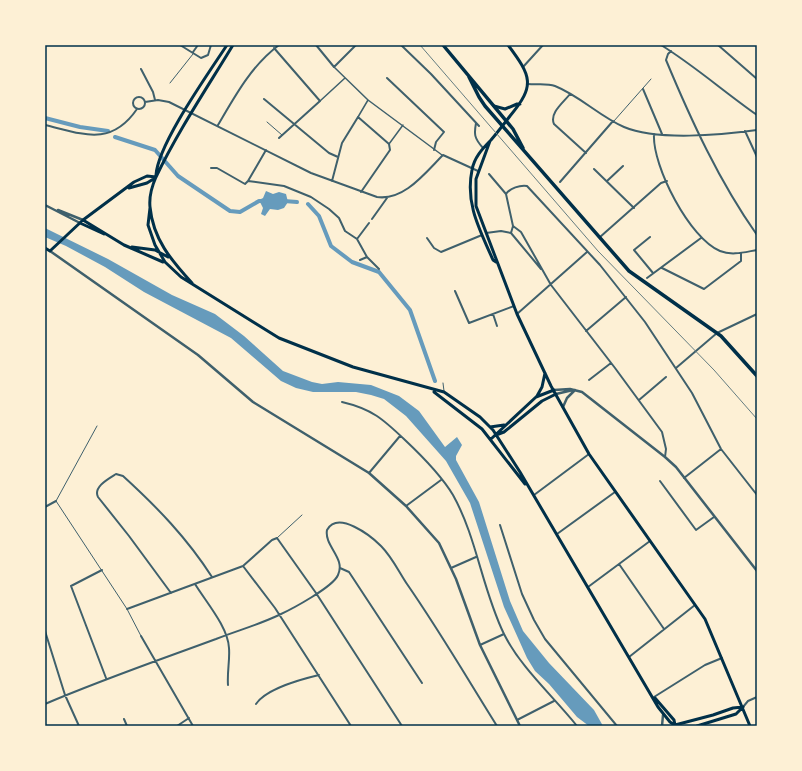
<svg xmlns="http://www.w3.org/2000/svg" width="802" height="771" font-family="Barlow,sans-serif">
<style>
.water{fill:#669bbc}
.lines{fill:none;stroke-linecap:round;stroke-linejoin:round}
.canal{stroke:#669bbc;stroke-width:4}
.service{stroke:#3f606c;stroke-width:1}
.pedestrian{stroke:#3f606c;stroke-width:1.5}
.minor{stroke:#3f606c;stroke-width:2}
.tertiary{stroke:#3f606c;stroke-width:2.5}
.secondary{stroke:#003049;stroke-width:3}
.primary{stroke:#003049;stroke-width:3.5}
.rail{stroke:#657d81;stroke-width:1}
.neatline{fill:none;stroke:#003049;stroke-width:1.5}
</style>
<rect width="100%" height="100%" fill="#fdf0d5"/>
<path class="water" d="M266 191 273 194 279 192 286 194 288 202 284 208 278 210 270 209 265 216 261 214 263 208 259 200 263 198Z
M45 228 108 259 172 295 215 314 244 336 283 371 312 382 322 384 338 382 371 385 399 396 419 411 445 447 457 437 462 445 456 456V460L479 502 510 601 523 631 549 663 594 710 603 726H589L577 717 549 684 535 671 527 658 504 607 470 503 446 461 406 416 384 399 371 395 356 392H313L296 388 281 381 231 338 144 292 105 267 66 246 45 237Z"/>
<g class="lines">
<path class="canal" d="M45 118 80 127 108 131
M115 137 155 150 178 176 230 211 240 212 259 201H263
M284 201 297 202
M308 204 319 216 331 246 352 262 379 272 410 310 435 381"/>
<path class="service" d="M170 83 193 54
M614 121 651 79
M267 122 282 135
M443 383 444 391
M97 426 56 501 127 609 141 636
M277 538 302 515"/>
<path class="pedestrian" d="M334 67 368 100 442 155
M320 101 345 78
M358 117 368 100
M389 144 403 125"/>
<path class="minor" d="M180 45 201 58 208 55 211 45
M316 45 334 67 356 45
M401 45 431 74 479 126
M661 45C695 66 724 92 757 115
M718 45 757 79
M274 48 320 101 279 138
M671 51 668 54 666 60C691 120 719 181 757 235
M193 52 198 45
M523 67 543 45
M141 69 153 92 155 100
M387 78 444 132 436 142 434 150
M528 84C537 85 547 83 555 86 580 96 599 116 624 127 657 141 721 135 757 130
M643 89 662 134
M570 94C564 102 549 113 554 124L586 153
M133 103a6 6 0 1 1 12 0a6 6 0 1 1-12 0Z
M264 99 329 153 338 157
M145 102 158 100 169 102 311 173 377 197C404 201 425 173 443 155L478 171
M476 123C474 134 474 138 483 148
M45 125C83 134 111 147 137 109
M218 125C235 96 251 66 279 45
M745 131 757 157
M654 134C652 166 690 239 720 251 732 256 745 252 757 250
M266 150 248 181 284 186 311 197 329 209 339 218 345 231 357 239 367 257 379 269
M211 168H217L245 184 248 181
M594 169 634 208
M489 174 506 194 513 226 511 233 541 269
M332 181 342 143 358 117 389 144 390 150 361 192
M607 181 623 166
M560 182 613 121
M506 194C510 188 520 185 527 186L600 265 645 322 692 393 721 449 757 495
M372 219 387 198
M513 226 521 232 551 285 615 368 662 432 666 449 665 457
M486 233 501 231 511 233
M600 237 661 183 667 181
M650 237 634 250 653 273
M427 238 434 248 441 252 482 235
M357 239 369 223
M360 260 367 257
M662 268 704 289 741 261V253
M647 278 701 238
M455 291 469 323 514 306
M493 314 497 326
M517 314 587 252
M586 331 626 297
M676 368 717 333 757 314
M589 380 611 363
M639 400 666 377
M342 402C372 409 383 419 405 440 422 456 441 475 453 495 477 538 482 589 504 634 521 668 553 696 577 726
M369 473 400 436
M684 478 721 449
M660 481 696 530 714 517
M534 495 589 454
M406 506 441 480
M45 507 56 501
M500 525 522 594 534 620 545 639 617 726
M557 534 615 492
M619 564 664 629
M243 566 275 608 351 726
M340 568 349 572 422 683
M451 568 476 557
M102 570 71 586 106 678
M195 584C206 602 228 627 229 648 230 660 227 672 228 685
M588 587 650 541
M171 593 129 536 98 497C93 487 108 479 116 474L123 476C157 507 187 538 212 577
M127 609 243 566 272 540 277 538 316 593 402 726
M45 631 65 695 79 726
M141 636 193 726
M480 645 504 634
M629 657 695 605
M654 697 705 665 722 658
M45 704C101 680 159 660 216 639 236 631 258 625 279 615 292 609 333 587 338 575 346 558 324 546 327 530 338 510 371 536 381 546 392 557 399 572 407 584 439 630 467 678 497 726
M256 704C266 689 302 679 319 675
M743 707 748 701 757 697
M124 719 127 726
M517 720 554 701
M177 726 189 718"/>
<path class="tertiary" d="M45 205 80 223
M58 210 83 220
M50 251 198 355 253 402 369 473 406 506 439 543 456 579 480 645 520 726
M554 390 570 389 582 392 665 457 676 467 757 571
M556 394 573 390
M563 407 567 398 575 390
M662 726 663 715"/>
<path class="secondary" d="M494 106 505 109 517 104H520
M490 141 476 179V206L517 314 551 386 589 454 705 619 750 726
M156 175C158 144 208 74 227 45
M129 188 147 183 155 178
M150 208 148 225 155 245 165 262 181 277 279 338 353 367 444 392 480 417 493 430 520 472 658 707 670 722 676 726
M83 220 124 245 163 262
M80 223 104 234
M132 247 155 250 168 257
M45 248 50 251 83 220 134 182 147 176 156 177
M496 262 493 260C480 230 465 204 472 170 474 158 482 149 491 140 497 133 504 124 510 116 536 85 531 76 508 45
M192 283C171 260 153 239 150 207 149 197 152 186 156 177 178 131 207 88 233 45
M434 392 482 429 525 484
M537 396 542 387 545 373
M490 427 504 425
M496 435 504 432 542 401 556 394
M491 439 536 397 554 390
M655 698 674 720 675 725
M675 725 713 715 733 708 743 707
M697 726 736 714 743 707"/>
<path class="primary" d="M443 45 513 129 523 148
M469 77 479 97 485 106 629 271 721 336 757 376"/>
<path class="rail" d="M420 45 598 251 714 370 757 419"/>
</g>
<rect width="802" height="771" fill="none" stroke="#fdf0d5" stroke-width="92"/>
<rect x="46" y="46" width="710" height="679" class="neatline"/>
</svg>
